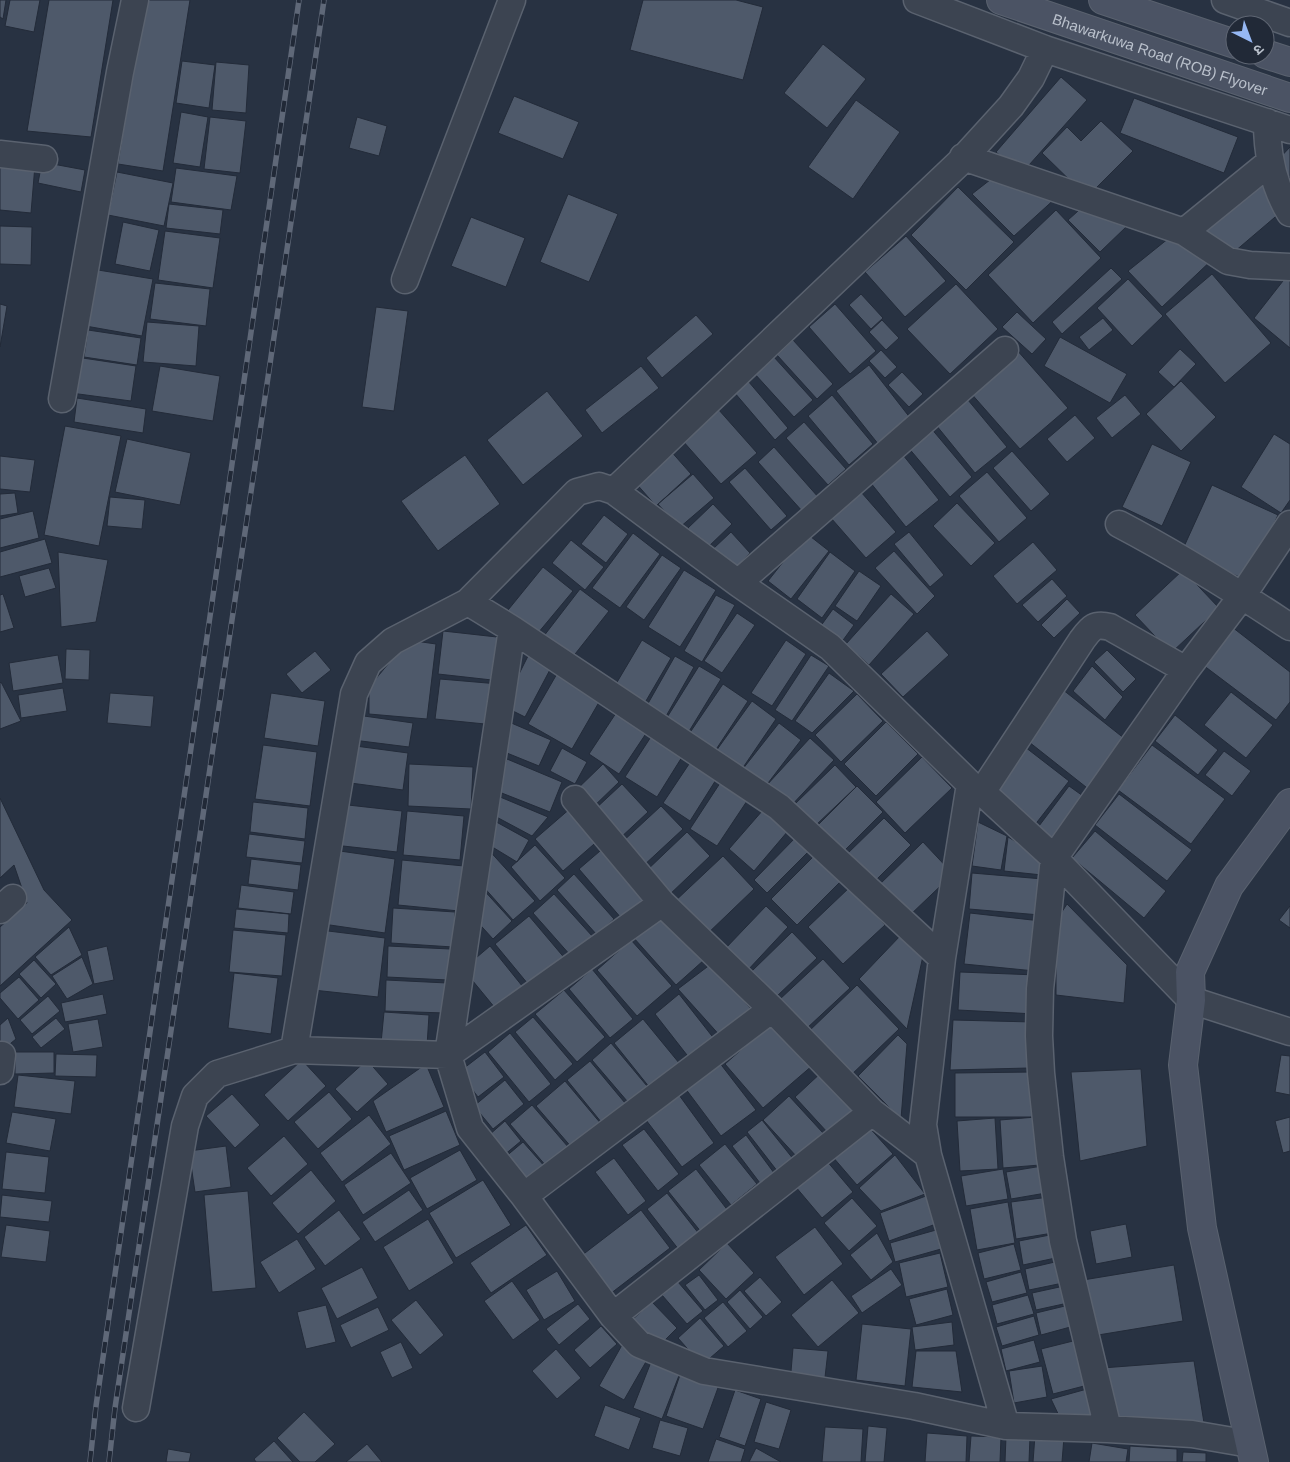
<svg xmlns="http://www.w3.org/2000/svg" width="1290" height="1462" font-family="Helvetica,'Noto Sans Devanagari',sans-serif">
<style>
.building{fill:#4e596a;stroke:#232b39}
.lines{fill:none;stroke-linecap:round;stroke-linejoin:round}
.street-casing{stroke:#5a626f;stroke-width:29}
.secondary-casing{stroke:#5a626f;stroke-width:30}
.street{stroke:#3c4451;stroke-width:26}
.secondary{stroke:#4b5364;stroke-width:28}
.rail-casing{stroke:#5f6878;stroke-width:5.5}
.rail{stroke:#212937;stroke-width:4;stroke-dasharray:11;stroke-linecap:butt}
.labels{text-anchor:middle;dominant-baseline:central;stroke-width:5;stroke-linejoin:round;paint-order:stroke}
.street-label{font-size:15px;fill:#b9c0cb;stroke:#212937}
</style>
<rect width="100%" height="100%" fill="#283242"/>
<path class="building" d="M0 0H6L3 19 0 17Z
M10 0H40L34 32 5 26Z
M49 0H113L91 137 27 131Z
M143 0H190L163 171 118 164Z
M643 0H736L763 7 743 80 630 50Z
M823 44 866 79 827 128 784 93Z
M182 61 215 65 209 108 176 103Z
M216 62 249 65 246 113 212 110Z
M1061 77 1087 100 1021 174 996 152Z
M514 96 579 122 563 159 498 133Z
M1134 98 1238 137 1224 173 1120 133Z
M856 100 900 132 853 199 808 167Z
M181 112 208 117 200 167 173 163Z
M210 117 246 121 240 173 204 169Z
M357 117 387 126 379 156 349 148Z
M1101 121 1133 151 1087 197 1042 153 1067 127 1081 141Z
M1290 147V178L1275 163Z
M0 162 35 165 31 213 0 210Z
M42 162 85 170 81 192 38 183Z
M176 168 237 176 231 210 171 202Z
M117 172 173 183 164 226 108 215Z
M995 176 1058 196 1014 236 972 194Z
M1259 180 1281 212 1227 258 1195 227Z
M958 187 1014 242 966 290 911 235Z
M568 194 618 214 589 282 540 262Z
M1087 203 1126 227 1100 252 1068 220Z
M169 204 223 210 220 234 166 228Z
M1056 210 1101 258 1033 323 988 275Z
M471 217 525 238 506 287 451 266Z
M123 222 159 230 150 271 115 264Z
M0 226 32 227 31 265 0 264Z
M165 231 220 238 213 288 158 280Z
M1174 234 1215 257 1162 307 1128 271Z
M906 236 946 281 905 317 865 272Z
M1111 268 1122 279 1062 334 1052 322Z
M92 269 153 279 142 336 80 325Z
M1290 272V348L1254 318Z
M1212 274 1271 343 1225 383 1165 314Z
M1128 279 1163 316 1132 346 1097 308Z
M155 283 210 289 206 326 150 319Z
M956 284 998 329 950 374 907 329Z
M861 294 883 318 871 329 849 305Z
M0 304 7 306 0 347Z
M835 304 876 351 850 374 809 327Z
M376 307 408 311 394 411 362 407Z
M1017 312 1046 339 1032 354 1002 327Z
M696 315 713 334 662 378 646 358Z
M1103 318 1113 330 1089 350 1079 337Z
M882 320 899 338 886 350 869 332Z
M147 322 199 326 196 366 143 362Z
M88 330 141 338 137 365 84 357Z
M1060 337 1127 374 1110 403 1044 366Z
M793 340 833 384 817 399 777 355Z
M1016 349 1068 408 1020 449 969 391Z
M1180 349 1196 364 1174 387 1158 372Z
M881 350 897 367 885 378 869 361Z
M773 356 813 400 794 417 754 373Z
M76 357 136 366 131 401 71 393Z
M869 365 911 419 879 445 836 391Z
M160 366 220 376 213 421 152 411Z
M641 366 659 388 602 433 585 410Z
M902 372 923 394 909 407 888 385Z
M748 381 788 428 775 440 734 392Z
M1181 381 1216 417 1181 451 1146 414Z
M547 391 583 436 523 485 487 440Z
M963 394 1007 447 975 473 932 420Z
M832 395 873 444 849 465 808 416Z
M1125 395 1141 414 1112 438 1096 418Z
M77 398 146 409 143 433 74 422Z
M718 409 757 453 721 484 682 440Z
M1075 415 1095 438 1067 462 1047 439Z
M804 422 846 469 828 485 786 438Z
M65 426 121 436 99 546 44 535Z
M930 427 972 477 950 497 907 446Z
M1274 434 1290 444V500L1281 513 1241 487Z
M127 439 191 453 180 505 115 492Z
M1152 444 1191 462 1162 526 1122 507Z
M774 447 819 498 803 512 758 462Z
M669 449 691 474 656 506 634 481Z
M1012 451 1050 494 1031 511 993 468Z
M465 455 500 504 438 551 401 501Z
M903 455 939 500 906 527 870 482Z
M0 456 35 460 30 492 0 489Z
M745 468 787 516 771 530 729 482Z
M987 472 1027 518 999 542 959 496Z
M693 474 714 498 679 528 658 504Z
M1212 485 1278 515 1248 581 1182 551Z
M861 492 896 532 866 558 831 518Z
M15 493 18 513 0 516V494Z
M110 497 145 500 142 529 107 526Z
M957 503 995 543 971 566 933 526Z
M713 504 732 524 707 548 688 528Z
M33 511 39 538 0 548V519Z
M604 515 628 534 606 563 581 544Z
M731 532 750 553 734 569 714 548Z
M909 532 944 575 930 587 894 544Z
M633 533 660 554 620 608 592 588Z
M806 533 829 551 791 599 768 581Z
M45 539 52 563 0 577V552Z
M571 540 604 567 585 590 552 563Z
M1033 542 1057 570 1017 604 993 576Z
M894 551 935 596 917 614 875 568Z
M58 552 108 560 96 622 61 627Z
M830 552 855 571 822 618 797 599Z
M662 555 681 568 644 620 626 607Z
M543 567 573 591 533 639 504 615Z
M49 568 56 588 25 597 19 576Z
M684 570 716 590 680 647 648 627Z
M1183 570 1219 608 1171 653 1135 615Z
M859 571 881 586 857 621 835 606Z
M1052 579 1067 596 1038 622 1022 605Z
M580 589 609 611 568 663 540 641Z
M3 594 14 628 0 632V595Z
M891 594 914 614 869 665 846 644Z
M716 595 735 605 702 662 684 651Z
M1067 599 1080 613 1054 638 1041 625Z
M833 609 854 625 841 643 820 627Z
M737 613 755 625 722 673 704 661Z
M1232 627 1290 672V702L1276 720 1203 665Z
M443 631 506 638 501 681 438 674Z
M927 631 949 655 903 697 881 674Z
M408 640 436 644 427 719 369 714V687Z
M642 640 671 658 643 706 613 689Z
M786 640 806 654 772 706 751 693Z
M66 649 90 650 89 680 65 679Z
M1107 650 1136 679 1123 692 1094 662Z
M315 651 331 670 302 693 286 674Z
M530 652 553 664 525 717 503 706Z
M58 655 63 683 13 691 9 663Z
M811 655 829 666 792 721 775 710Z
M675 656 694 667 665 718 646 707Z
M699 666 721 679 688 733 666 719Z
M1092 666 1123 697 1105 720 1073 691Z
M558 672 602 697 572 749 528 724Z
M829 673 854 691 812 733 795 721Z
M440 679 499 684 495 725 435 719Z
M1 682 21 721 0 729V683Z
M723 684 748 701 715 751 689 734Z
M63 688 67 711 21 718 18 695Z
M1062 689 1130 743 1091 791 1024 738Z
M1231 692 1273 725 1246 758 1204 725Z
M110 693 154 696 151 727 107 723Z
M271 693 325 701 318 746 264 738Z
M857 694 883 721 841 762 815 735Z
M752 701 776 719 742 769 716 751Z
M620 707 651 726 619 774 589 754Z
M357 715 413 723 409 747 353 740Z
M1175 715 1218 750 1198 775 1155 741Z
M509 722 551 740 539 766 497 749Z
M886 722 918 754 876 796 844 764Z
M779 723 801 740 765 787 742 770Z
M656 729 687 749 657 797 625 777Z
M810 738 834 760 789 808 766 786Z
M263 745 317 752 310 806 255 799Z
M348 745 408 753 403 790 343 782Z
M1152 745 1225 799 1191 844 1118 790Z
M1025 747 1069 781 1034 826 990 792Z
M562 748 587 762 575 784 550 771Z
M1224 751 1251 771 1232 796 1205 775Z
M922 757 952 788 905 833 876 802Z
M693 758 719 775 690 821 663 803Z
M507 759 562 782 550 812 494 790Z
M409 764 473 767 471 809 408 806Z
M603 764 619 782 589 811 572 794Z
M835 765 856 787 816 825 795 804Z
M724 777 751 795 717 846 690 829Z
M622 784 648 812 618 840 593 811Z
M857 786 883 812 841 854 815 828Z
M1069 786 1090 801 1057 845 1036 830Z
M493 794 548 817 532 836 489 813Z
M1119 794 1192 850 1167 881 1095 825Z
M0 798 44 890 72 920 0 986V927L27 903 14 865 0 878Z
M253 802 308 808 305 839 250 832Z
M339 804 402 811 397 852 334 845Z
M661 806 683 829 642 867 620 844Z
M572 807 601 838 563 871 535 839Z
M763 810 788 831 754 871 729 849Z
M407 811 464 816 460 860 403 855Z
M884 818 911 845 873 883 846 855Z
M491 819 529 840 517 862 489 845Z
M978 822 1007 836 1001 870 972 866Z
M1095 831 1166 891 1144 918 1072 858Z
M687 832 710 856 667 897 644 873Z
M249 834 305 841 302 863 246 857Z
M796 837 810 850 767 893 754 880Z
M1008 837 1044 858 1042 875 1004 871Z
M923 842 953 874 908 917 878 886Z
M535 845 565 878 540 901 511 867Z
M607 845 651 894 622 919 579 869Z
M486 847 535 901 513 920 481 884Z
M333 850 395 859 385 933 323 924Z
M816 854 842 880 797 925 771 899Z
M723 856 754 889 704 937 672 904Z
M251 859 301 865 298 890 248 884Z
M402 860 464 866 459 911 398 905Z
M972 873 1043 879 1040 915 969 909Z
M574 874 614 919 597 935 557 890Z
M241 885 294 892 291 914 238 908Z
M480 886 512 921 493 939 473 917Z
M850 887 885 925 843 964 808 927Z
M554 894 593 937 571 956 533 913Z
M1067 904 1127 965 1124 1003 1056 995V921Z
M766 906 788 927 747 971 724 950Z
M1290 906V928L1279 920Z
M393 908 455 912 453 947 391 943Z
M236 909 289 914 288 933 234 928Z
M662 911 704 960 676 985 633 937Z
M970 913 1041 921 1035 971 964 964Z
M529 916 567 961 533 990 495 944Z
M69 927 82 955 51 975 35 957Z
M233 930 286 935 282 976 229 972Z
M320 930 385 938 378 997 313 990Z
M792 932 817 958 777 996 752 971Z
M901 935 923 956 907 1029 859 979Z
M631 940 672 986 637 1016 597 970Z
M107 946 114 980 94 984 87 951Z
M388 946 450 949 448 980 387 977Z
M490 946 527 992 500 1014 463 969Z
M82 957 93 984 67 999 52 976Z
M823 959 850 988 806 1029 779 1000Z
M34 960 56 984 41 998 19 974Z
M711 964 752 1010 723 1039 678 989Z
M592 969 633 1019 610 1038 569 989Z
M960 972 1037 975 1035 1014 958 1010Z
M234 973 278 978 271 1034 228 1028Z
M19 977 39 1000 18 1019 0 998V993Z
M386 980 447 983 445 1013 385 1011Z
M857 985 899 1029 849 1077 807 1033Z
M564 990 605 1037 577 1062 535 1014Z
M103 994 107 1014 65 1022 61 1003Z
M679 994 719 1045 694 1064 655 1014Z
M48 996 60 1011 32 1034 20 1020Z
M384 1012 429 1015 427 1046 381 1043Z
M533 1017 573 1064 555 1080 515 1032Z
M8 1018 16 1039 0 1052V1025Z
M56 1018 65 1029 41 1048 32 1037Z
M98 1019 103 1047 73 1052 68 1024Z
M643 1019 684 1069 654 1093 614 1043Z
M953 1020 1033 1022 1029 1068 950 1070Z
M774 1021 813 1065 763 1108 725 1064Z
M510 1033 551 1084 529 1102 488 1052Z
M898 1035 907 1044 901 1119 858 1076Z
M611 1043 652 1092 633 1108 592 1060Z
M15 1052H54V1073L15 1074Z
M485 1052 504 1077 478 1097 459 1072Z
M56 1054 97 1055 96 1077 55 1076Z
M1281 1055 1290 1056V1095L1275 1092Z
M302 1060 326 1086 288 1121 264 1095Z
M367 1060 388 1084 357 1112 335 1089Z
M590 1061 630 1109 606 1128 567 1080Z
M719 1062 756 1110 721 1136 685 1088Z
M426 1064 444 1107 386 1132 373 1101Z
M1141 1069 1147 1146 1080 1161 1071 1072Z
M824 1070 857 1108 828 1133 795 1097Z
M1033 1072V1117H955V1073Z
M18 1075 75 1081 71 1114 14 1107Z
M505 1080 524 1104 493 1129 474 1106Z
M565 1081 602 1125 573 1149 536 1106Z
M329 1092 352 1119 318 1149 294 1122Z
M232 1094 260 1125 235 1148 206 1116Z
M679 1095 714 1143 682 1167 646 1120Z
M789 1096 823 1133 797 1157 763 1120Z
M532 1105 569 1148 547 1167 510 1124Z
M446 1111 460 1145 404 1170 389 1136Z
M12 1112 56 1119 50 1151 6 1143Z
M369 1115 391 1144 342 1182 320 1153Z
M1036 1117 1040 1165 1003 1168 1000 1120Z
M1290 1117V1151L1283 1153 1275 1121Z
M995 1118 998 1169 960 1171 957 1121Z
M762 1120 794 1160 778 1172 747 1132Z
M505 1121 521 1141 503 1156 488 1136Z
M867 1125 893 1154 857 1185 832 1156Z
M644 1129 679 1174 658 1191 622 1145Z
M746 1135 777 1177 763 1187 732 1146Z
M284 1136 308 1164 271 1196 247 1168Z
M523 1142 546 1168 527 1184 504 1158Z
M725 1144 757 1184 731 1205 699 1165Z
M226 1146 231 1187 195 1192 189 1151Z
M460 1150 477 1180 427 1209 410 1178Z
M6 1152 49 1157 45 1193 2 1189Z
M391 1153 411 1183 363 1215 344 1185Z
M895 1155 925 1194 881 1211 859 1188Z
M614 1158 646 1201 628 1215 595 1172Z
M826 1160 853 1192 822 1218 795 1186Z
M1042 1166 1046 1193 1011 1199 1006 1172Z
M696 1169 729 1212 702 1233 668 1191Z
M1003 1169 1008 1199 966 1206 961 1176Z
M311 1170 336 1201 298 1234 272 1203Z
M483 1180 511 1225 456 1258 429 1213Z
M409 1190 423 1210 375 1242 362 1222Z
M248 1191 256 1288 212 1292 204 1195Z
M667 1193 703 1239 683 1255 647 1209Z
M2 1195 52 1201 49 1222 0 1217Z
M926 1196 936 1224 889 1241 880 1213Z
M1049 1197 1053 1233 1016 1239 1011 1202Z
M852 1198 877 1226 849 1251 824 1223Z
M1008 1202 1015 1243 977 1250 970 1209Z
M339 1210 361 1239 325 1266 304 1237Z
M641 1210 670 1248 610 1294 581 1256Z
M428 1219 454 1263 409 1291 383 1247Z
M1126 1224 1132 1257 1096 1264 1090 1231Z
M6 1225 50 1231 46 1262 1 1257Z
M526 1225 547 1255 491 1293 470 1263Z
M815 1227 843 1264 804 1295 775 1257Z
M936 1230 941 1249 895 1262 890 1243Z
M877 1233 893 1262 871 1280 850 1255Z
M1055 1234 1060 1257 1023 1265 1019 1241Z
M297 1239 316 1269 279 1293 260 1262Z
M727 1243 754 1273 726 1299 699 1270Z
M1014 1244 1021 1270 984 1279 978 1253Z
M940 1253 948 1287 906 1297 899 1263Z
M1059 1261 1063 1283 1029 1290 1025 1269Z
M1174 1265 1183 1321 1092 1336 1083 1280Z
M362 1267 378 1298 337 1319 321 1288Z
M891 1269 902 1285 862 1313 851 1296Z
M557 1271 575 1301 544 1320 526 1290Z
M1021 1272 1027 1293 992 1302 986 1282Z
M699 1275 718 1300 705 1310 685 1285Z
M760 1277 782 1302 766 1316 744 1291Z
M832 1280 859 1313 818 1347 791 1315Z
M512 1281 540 1320 513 1340 484 1301Z
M678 1282 703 1311 687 1324 662 1295Z
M1064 1286 1068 1303 1036 1310 1032 1293Z
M947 1289 953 1315 916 1325 909 1299Z
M740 1290 763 1317 750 1329 727 1302Z
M1028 1295 1034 1314 997 1324 992 1305Z
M416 1300 444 1335 420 1355 391 1320Z
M652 1302 677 1328 659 1346 633 1319Z
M723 1302 747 1331 728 1347 704 1318Z
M578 1304 590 1319 559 1345 546 1329Z
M326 1305 336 1342 306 1349 297 1312Z
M1069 1305 1074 1326 1041 1335 1036 1313Z
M378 1307 389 1330 351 1348 340 1325Z
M1034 1316 1039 1335 1002 1346 996 1327Z
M700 1318 724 1346 702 1365 678 1338Z
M952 1322 954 1345 915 1350 912 1327Z
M862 1324 911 1329 905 1386 856 1380Z
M601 1326 617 1344 590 1368 574 1350Z
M1034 1340 1040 1362 1006 1371 1001 1349Z
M1077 1340 1088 1385 1053 1394 1041 1349Z
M401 1342 413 1368 392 1378 380 1352Z
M622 1345 647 1360 624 1400 599 1386Z
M793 1348 828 1351 824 1386 790 1383Z
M556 1349 581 1378 557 1399 532 1371Z
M916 1351H956L962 1392 912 1387Z
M1194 1361 1205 1429 1111 1420 1102 1368Z
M651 1362 680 1373 662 1419 633 1408Z
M1042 1366 1047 1397 1014 1403 1009 1371Z
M681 1372 719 1385 703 1429 666 1416Z
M1087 1389 1097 1423 1062 1422 1051 1399Z
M735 1390 761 1399 745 1446 719 1437Z
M766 1402 791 1410 779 1449 754 1442Z
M605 1405 641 1418 629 1450 594 1436Z
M304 1412 335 1444 315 1462H300L277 1438Z
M660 1420 688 1428 680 1456 652 1448Z
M868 1426 887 1428 884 1462H865Z
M825 1427 863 1429 861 1462H822Z
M927 1433 967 1436 966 1462H925Z
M1035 1435 1064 1437 1062 1462H1033Z
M971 1436 1001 1437 1000 1462H969Z
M1006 1436 1030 1437 1029 1462H1005Z
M716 1439 745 1449 741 1462H708Z
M274 1441 293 1462H256L254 1459Z
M1092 1443 1128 1449 1126 1462H1089Z
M367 1444 382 1462H346Z
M1130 1446 1177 1449V1462H1129Z
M756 1448 781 1462H749Z
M168 1449 191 1453 189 1462H166Z
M1183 1452 1206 1453V1462H1182Z"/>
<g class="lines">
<g class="street-casing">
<path id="street" d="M917 0 1045 49 1290 130
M1225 0 1290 23
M1267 122C1267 154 1273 185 1290 213
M0 154 44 159
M963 157 1184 232 1228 261 1250 265 1290 267
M1184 232 1270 162
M405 280 512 0
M62 399 120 72 135 0
M614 491 959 163 1011 106 1031 78 1045 49
M1119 524C1178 555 1234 590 1290 627
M738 583 1005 350
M468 602 512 629 779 807 942 958
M512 629 448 1055 470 1128 524 1196 613 1316 639 1344 704 1371 914 1406 1006 1426 1108 1429 1192 1434 1250 1444
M970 784 942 958 923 1125 928 1155 1006 1426
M982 792 1082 640C1091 628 1094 623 1110 627L1186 670
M575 799 662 903 772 1009 872 1112 928 1155
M0 910 13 898
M294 1050 354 694 368 663 393 641 468 602 577 492 599 486 614 491 738 583 830 647 970 784 982 792 1054 858 1191 1000 1290 1032
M0 1055H2L0 1071
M524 1196 772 1009
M613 1316 872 1112
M136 1408 185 1126 195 1096 217 1074 294 1050 448 1055 662 903
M1108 1429 1063 1241 1050 1157 1041 1073 1039 1036 1040 989 1054 858 1186 670 1242 596 1290 524"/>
</g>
<g class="secondary-casing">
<g id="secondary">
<path id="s1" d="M1001 0 1290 98"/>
<path d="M1103 0 1235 44"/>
<path d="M1265 54 1290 62"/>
<path d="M1254 1462 1202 1228 1183 1065 1191 1000 1190 972 1229 886 1290 803"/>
</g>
</g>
<use href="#street" class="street"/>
<use href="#secondary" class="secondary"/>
<g class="rail-casing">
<path id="rail" d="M90 1462 96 1406 299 0
M109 1462 115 1408 324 0"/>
</g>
<use href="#rail" class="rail"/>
</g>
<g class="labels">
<g class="street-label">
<text stroke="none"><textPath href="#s1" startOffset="168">Bhawarkuwa Road (ROB) Flyover</textPath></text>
</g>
</g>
<g transform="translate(1250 40) rotate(138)"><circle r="24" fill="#212937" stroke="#5e6572"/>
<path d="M0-4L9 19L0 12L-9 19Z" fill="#96b8f4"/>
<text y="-8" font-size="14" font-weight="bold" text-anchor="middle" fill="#b9c0cb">उ</text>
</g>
</svg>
